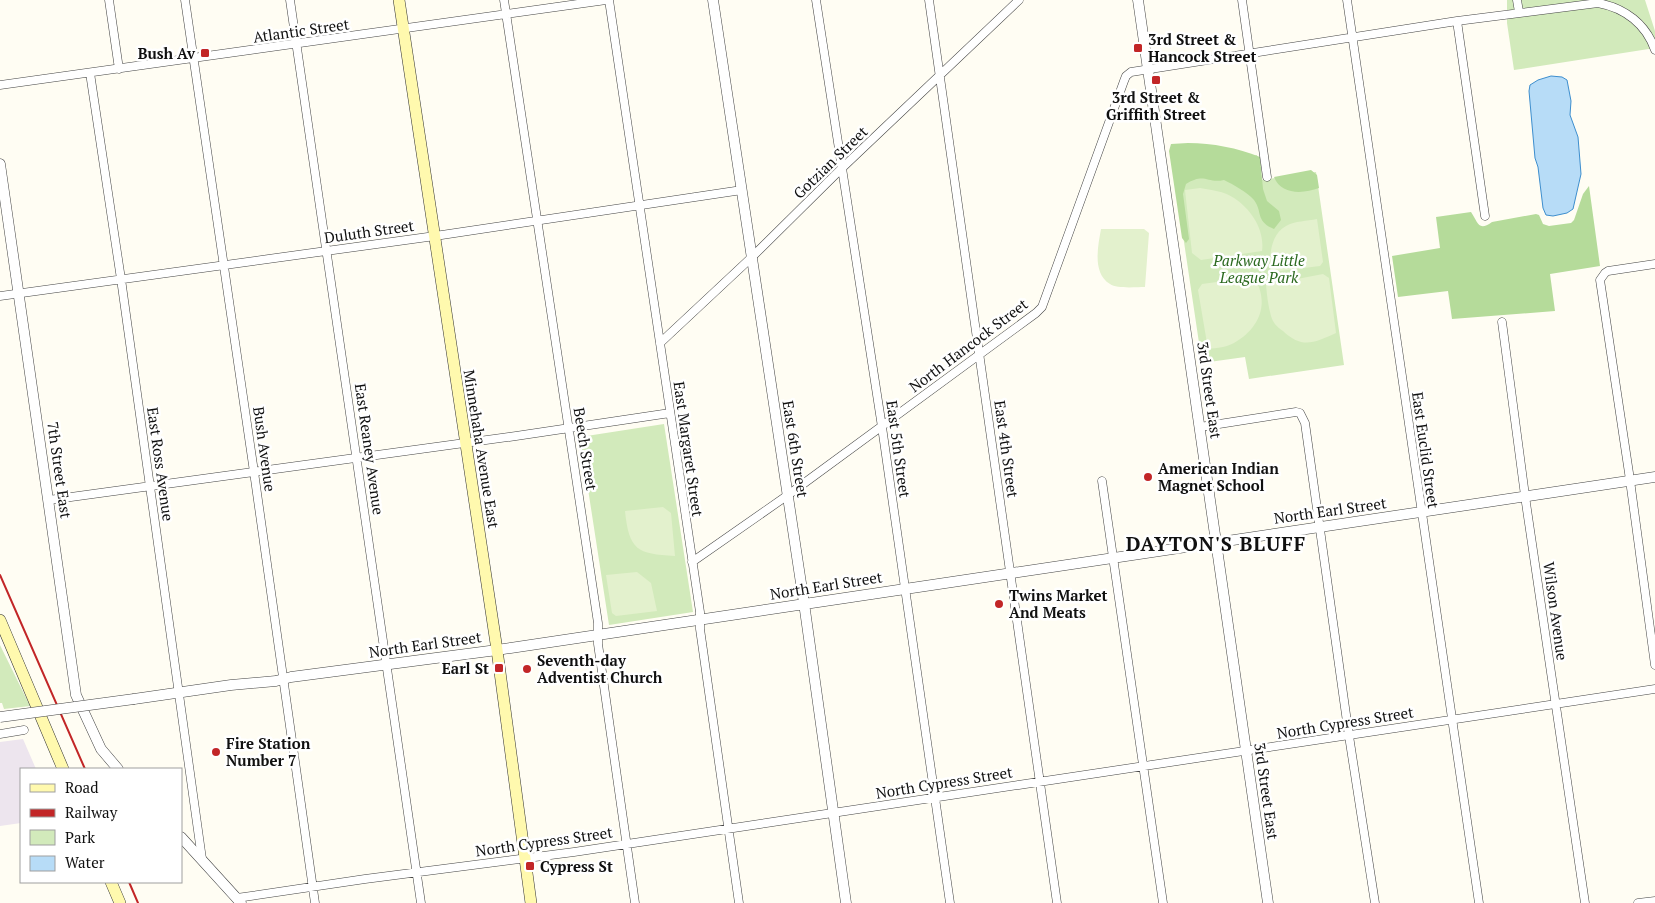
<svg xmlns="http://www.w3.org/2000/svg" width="1655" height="903" font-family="'PT Serif',serif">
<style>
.industrial{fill:#ede5ee}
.green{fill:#d2eabb}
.forest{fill:#b5db9a}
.pitch{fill:#e3f1cd}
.water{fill:#b7dcf7;stroke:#3d8ece}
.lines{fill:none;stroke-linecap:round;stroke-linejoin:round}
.minor-casing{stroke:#434343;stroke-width:9}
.tertiary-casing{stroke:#434343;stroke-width:11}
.secondary-casing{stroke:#323232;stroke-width:12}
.minor{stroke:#fff;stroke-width:8}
.tertiary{stroke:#fff;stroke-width:10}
.secondary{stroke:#fff9ae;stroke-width:11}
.rail{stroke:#c22627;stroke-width:2}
.tertiary-bridge-casing{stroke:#434343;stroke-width:11;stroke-linecap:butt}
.tertiary-bridge{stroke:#fff;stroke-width:10}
.poi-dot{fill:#c22627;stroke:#fff;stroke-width:2}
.labels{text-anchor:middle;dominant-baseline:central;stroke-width:5;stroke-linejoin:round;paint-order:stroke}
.street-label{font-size:15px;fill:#101010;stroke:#fff}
.poi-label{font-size:15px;font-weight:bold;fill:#101010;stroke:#fff;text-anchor:start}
.park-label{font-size:15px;font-style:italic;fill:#2b691f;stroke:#fff}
.district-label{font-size:20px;font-weight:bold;letter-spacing:1px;fill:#101010;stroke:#fff}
</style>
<rect width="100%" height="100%" fill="#fffdf3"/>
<path class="industrial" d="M23 739 36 769H21V823L0 826V742Z"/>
<path class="green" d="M1507 0H1645L1655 31V48L1514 70 1507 23Z
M1257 155 1261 180 1316 172 1344 365 1249 379 1245 357 1202 363 1173 168Z
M664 424 693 612 609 625 580 437Z
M0 645 30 706 4 709 2 703H0Z"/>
<path class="forest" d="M1188 143C1213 143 1237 148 1260 157L1263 189 1267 201 1279 211 1281 220 1274 229C1255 221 1263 212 1254 200 1247 192 1234 185 1224 180 1207 184 1205 172 1186 184L1183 194 1189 239 1186 243 1182 238 1169 151 1171 144Z
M1311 170 1317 175 1319 188C1303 194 1281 195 1274 177Z
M1589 186 1600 266 1550 274 1555 311 1452 319 1448 291 1398 297 1392 256 1440 248 1436 217 1471 212C1478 222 1478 232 1492 222L1536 214 1539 215 1543 224 1549 226 1571 223 1574 220 1583 194Z"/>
<path class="pitch" d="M1200 188C1211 190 1224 191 1234 198 1251 209 1265 230 1262 251L1201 260 1192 253 1185 190Z
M1317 219 1323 262 1320 266 1271 272C1269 257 1270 235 1286 226 1295 221 1307 221 1317 219Z
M1101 229H1144L1149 233 1145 287C1136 287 1117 289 1110 284 1092 273 1098 246 1101 229Z
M1323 274 1329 278 1336 333C1314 343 1302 349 1283 331 1277 327 1273 323 1271 316 1268 306 1267 295 1266 285Z
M1254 277C1270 303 1260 328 1234 343 1227 347 1217 348 1208 349L1198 290 1202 284Z
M663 507 671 513 675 556C637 554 629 550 625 511Z
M637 572 651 583 657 611 616 616 612 613 606 575Z"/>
<path class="water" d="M1551 76 1562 77 1567 80 1571 101 1570 115 1578 137 1581 174 1573 209 1567 213 1553 216 1546 215 1543 208 1538 167 1535 158 1529 91 1530 85 1538 80Z"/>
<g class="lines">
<g class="minor-casing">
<path id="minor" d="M109 0 119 69
M185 0 253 465 315 903
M290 0 421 903
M504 0 598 623V644L635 903
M609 0 700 612V629L739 903
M816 0 882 427 950 903
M929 0 1057 903
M1242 0 1267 177
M1347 0 1479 903
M1517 0 1519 12
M1457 21 1485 216
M90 73 121 279 202 859
M0 85 606 0
M1655 264 1608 271 1605 273 1600 280 1629 473 1655 665
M0 296 435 236 742 190
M1502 322 1526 503 1585 903
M660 343 752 257 841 169 1019 0
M1200 427 1296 412 1300 413 1305 423 1349 736 1375 903
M1102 481 1163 903
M49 500 516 436 670 413
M692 562 788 495 1036 313 1042 307 1124 81 1126 76 1131 72 1457 21 1598 3C1625 8 1646 24 1655 50
M0 734 24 730
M237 898 365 879 574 852 1655 689
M1638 903 1655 901"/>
</g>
<g class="tertiary-casing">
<path id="tertiary" d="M713 0 804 603 846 903
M1138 0 1268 903
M0 164 76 695 101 749 118 769
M134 699 231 685 276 681 291 677 497 650 1655 477
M181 837 241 903"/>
</g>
<g class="secondary-casing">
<path id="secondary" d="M399 0 497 650 531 903
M0 620 63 769
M111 882 120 903"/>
</g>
<use href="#minor" class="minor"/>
<use href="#tertiary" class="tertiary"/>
<use href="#secondary" class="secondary"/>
<path class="rail" d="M0 575 85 769
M129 882 138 903"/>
<g class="tertiary-bridge-casing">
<path id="tertiary-bridge" d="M0 717 134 699"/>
</g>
<use href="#tertiary-bridge" class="tertiary-bridge"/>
</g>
<g class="poi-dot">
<rect x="1133" y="43" width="10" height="10" rx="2.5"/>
<rect x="200" y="48" width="10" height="10" rx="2.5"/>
<rect x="1151" y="75" width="10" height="10" rx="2.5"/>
<circle cx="1148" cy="477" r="5"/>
<circle cx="999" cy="604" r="5"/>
<rect x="494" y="663" width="10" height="10" rx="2.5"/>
<circle cx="527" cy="669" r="5"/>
<circle cx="216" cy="752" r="5"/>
<rect x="525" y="861" width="10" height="10" rx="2.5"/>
</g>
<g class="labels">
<g class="street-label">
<text transform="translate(301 30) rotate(-8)">Atlantic Street</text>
<text transform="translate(830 162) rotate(-44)">Gotzian Street</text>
<text transform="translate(369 231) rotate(-8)">Duluth Street</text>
<text transform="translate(968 345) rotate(-37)">North Hancock Street</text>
<text transform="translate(1210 390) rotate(82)">3rd Street East</text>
<text transform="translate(265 449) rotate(82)">Bush Avenue</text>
<text transform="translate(370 449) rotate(82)">East Reaney Avenue</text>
<text transform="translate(482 449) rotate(81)">Minnehaha Avenue East</text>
<text transform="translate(586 449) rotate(81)">Beech Street</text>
<text transform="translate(689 449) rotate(82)">East Margaret Street</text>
<text transform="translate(796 449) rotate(81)">East 6th Street</text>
<text transform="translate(899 449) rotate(82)">East 5th Street</text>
<text transform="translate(1007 449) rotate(82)">East 4th Street</text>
<text transform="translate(1426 450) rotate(82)">East Euclid Street</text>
<text transform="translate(161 464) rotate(82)">East Ross Avenue</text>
<text transform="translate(60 470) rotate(82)">7th Street East</text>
<text transform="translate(1330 510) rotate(-8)">North Earl Street</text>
<text transform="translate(826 585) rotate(-9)">North Earl Street</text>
<text transform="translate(1556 611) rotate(82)">Wilson Avenue</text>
<text transform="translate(425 644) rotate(-8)">North Earl Street</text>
<text transform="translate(1345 722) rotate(-9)">North Cypress Street</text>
<text transform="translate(944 782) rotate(-9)">North Cypress Street</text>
<text transform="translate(1267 791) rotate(82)">3rd Street East</text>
<text transform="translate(544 841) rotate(-8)">North Cypress Street</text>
</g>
<g class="poi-label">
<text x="1148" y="39">3rd Street &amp;<tspan x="1148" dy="17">Hancock Street</tspan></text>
<text x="195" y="53" text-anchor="end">Bush Av</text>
<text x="1156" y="97" text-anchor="middle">3rd Street &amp;<tspan x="1156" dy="17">Griffith Street</tspan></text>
<text x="1158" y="468">American Indian<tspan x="1158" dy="17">Magnet School</tspan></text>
<text x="1009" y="595">Twins Market<tspan x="1009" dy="17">And Meats</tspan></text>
<text x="537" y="660">Seventh-day<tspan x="537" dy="17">Adventist Church</tspan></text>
<text x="489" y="668" text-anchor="end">Earl St</text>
<text x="226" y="743">Fire Station<tspan x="226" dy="17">Number 7</tspan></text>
<text x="540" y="866">Cypress St</text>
</g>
<g class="park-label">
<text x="1259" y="260">Parkway Little<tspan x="1259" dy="17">League Park</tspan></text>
</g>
<g class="district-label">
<text x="1216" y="543">DAYTON'S BLUFF</text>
</g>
</g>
<rect x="20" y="768" width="162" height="115" fill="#ffffff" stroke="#9f9f9f"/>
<rect x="30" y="784" width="25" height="8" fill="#fff9ae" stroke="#9f9f9f"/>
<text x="65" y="793" font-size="15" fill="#101010">Road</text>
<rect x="30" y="809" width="25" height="8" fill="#c22627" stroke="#9f9f9f"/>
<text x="65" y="818" font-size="15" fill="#101010">Railway</text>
<rect x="30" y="830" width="25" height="15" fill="#d2eabb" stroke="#9f9f9f"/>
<text x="65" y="843" font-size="15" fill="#101010">Park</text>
<rect x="30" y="856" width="25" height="15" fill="#b7dcf7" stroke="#9f9f9f"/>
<text x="65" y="868" font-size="15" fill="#101010">Water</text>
</svg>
